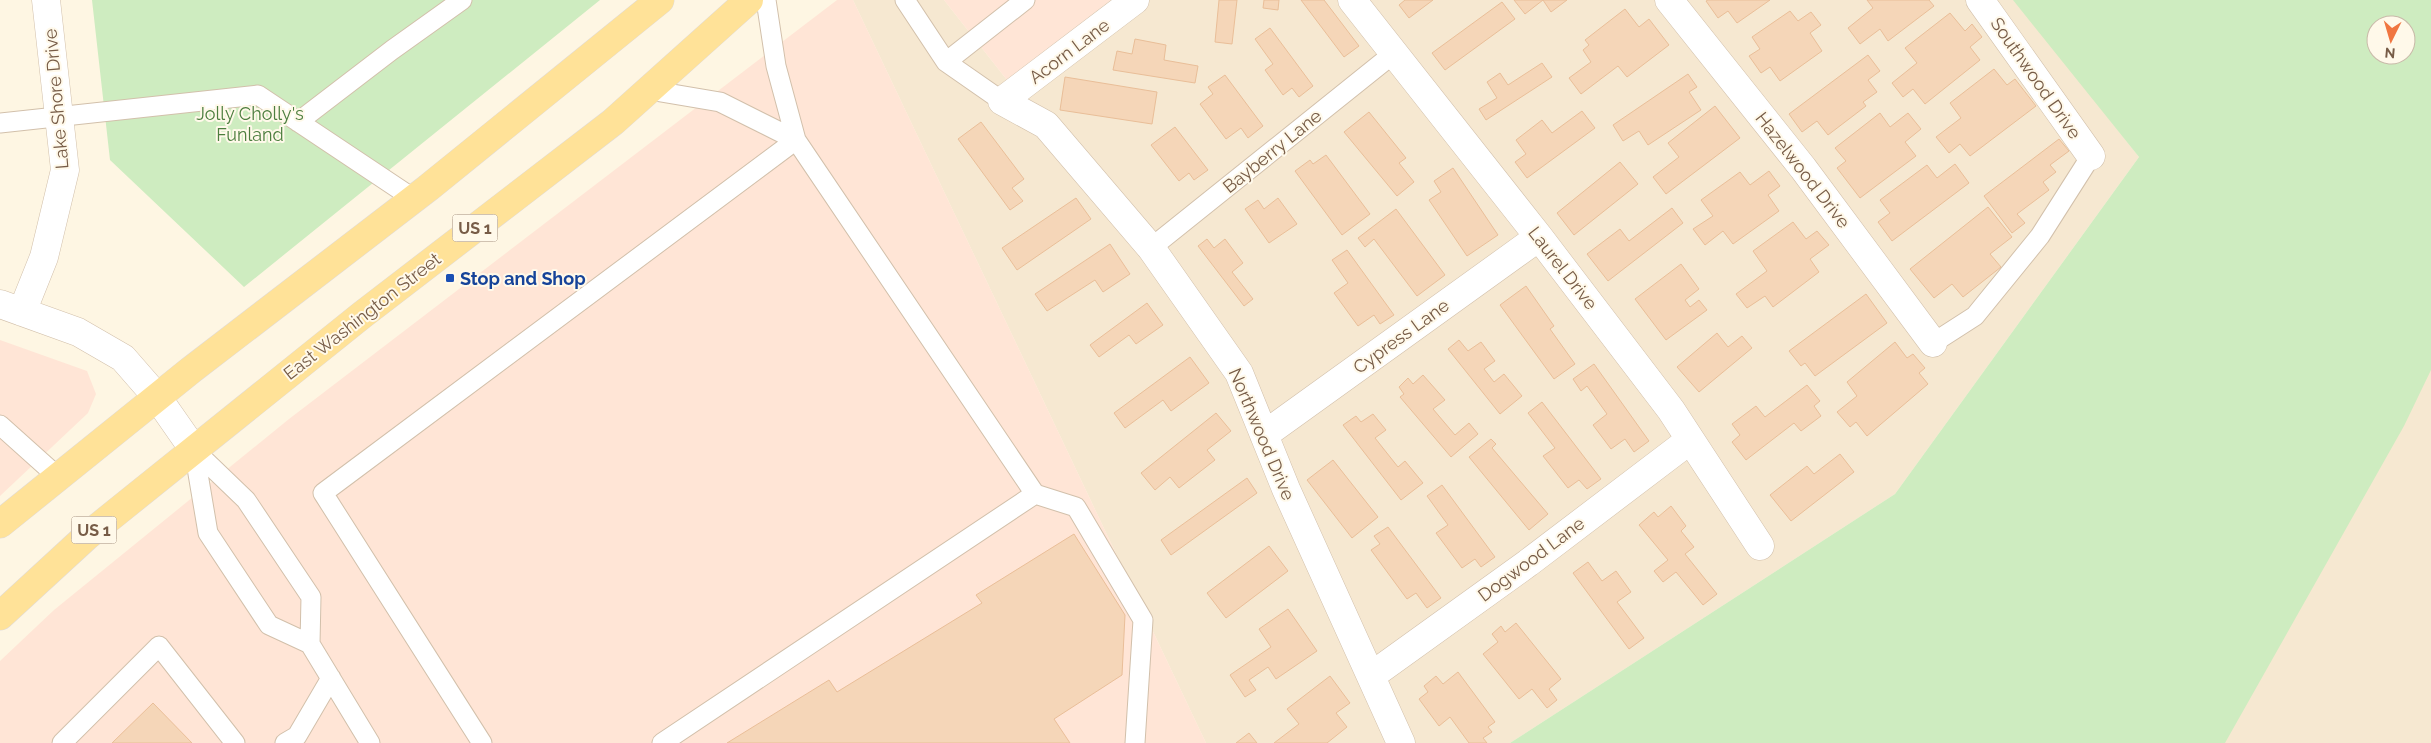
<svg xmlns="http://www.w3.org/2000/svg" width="2431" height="743" font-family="Raleway,sans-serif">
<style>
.residential{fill:#f6e8d1;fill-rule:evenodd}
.commercial{fill:#ffe5d6}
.green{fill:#ceecc0;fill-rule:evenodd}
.building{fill:#f5d6b8;stroke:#e9be98}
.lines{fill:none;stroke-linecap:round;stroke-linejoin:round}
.lane-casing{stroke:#d2c0ab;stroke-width:21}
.street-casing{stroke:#d2c0ab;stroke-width:29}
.primary-casing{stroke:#e1dbd7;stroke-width:29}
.lane{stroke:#fff;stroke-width:19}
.street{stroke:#fff;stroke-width:28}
.primary{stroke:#ffe298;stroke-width:28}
.transit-dot{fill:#1a4fb4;stroke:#fff9ea;stroke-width:2}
.labels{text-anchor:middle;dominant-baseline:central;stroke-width:4;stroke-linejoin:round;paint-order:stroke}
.shield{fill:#fff9ea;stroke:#a08b78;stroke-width:1}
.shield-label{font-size:16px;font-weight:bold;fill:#775c47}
.street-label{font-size:18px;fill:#775c47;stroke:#fff9ea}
.park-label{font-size:18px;fill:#4c7e3e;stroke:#fff9ea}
.transit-label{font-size:18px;font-weight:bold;fill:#164399;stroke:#fff9ea;text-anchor:start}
</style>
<rect width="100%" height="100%" fill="#fef6e3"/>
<path class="residential" d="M853 0H944L1007 80 1111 0H2016L2139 157 1895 494 1510 743H1206Z
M2287 0H2431V743H1923ZM2376 25H2406V55H2376Z"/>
<path class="commercial" d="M837 0H853L1206 743H0V661L54 610 289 419Z
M944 0H1111L1007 80Z
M0 340 87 371 96 394 88 413 0 496Z"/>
<path class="green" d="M92 0H600L244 287 110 160Z
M2013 0H2431V370L2404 426 2225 743H1510L1895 494 2139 157ZM2376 25H2406V55H2376Z"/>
<path class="building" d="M1219 0H1237L1232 44 1215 42Z
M1264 0H1279L1278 10 1263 8Z
M1301 0H1324L1359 46 1344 57Z
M1405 0H1433L1409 18 1399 5Z
M1514 0H1567L1551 12 1543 0 1525 14Z
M1708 0H1770L1737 23 1728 11 1718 18 1706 1Z
M1867 0H1929L1934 6 1888 41 1880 29 1860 44 1848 28 1873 8Z
M1502 2 1515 19 1445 70 1432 53Z
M1625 9 1639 27 1649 19 1669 45 1627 77 1618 66 1581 94 1569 78 1591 62 1583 50 1589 45 1585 40Z
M1790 11 1798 21 1811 12 1821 25 1810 33 1822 51 1780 81 1770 67 1761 73 1749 56 1760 49 1752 37Z
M1950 13 1965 31 1972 24 1982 37 1970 47 1980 60 1925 104 1913 89 1903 97 1892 83 1917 63 1905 48Z
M1270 28 1313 86 1299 97 1292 88 1283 95 1265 70 1273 64 1255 39Z
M1135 39 1166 45 1164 60 1198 66 1195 83 1113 70 1117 51 1132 54Z
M1868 55 1880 71 1868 80 1877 92 1863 102 1866 106 1828 135 1817 121 1802 132 1789 114Z
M1542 63 1552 77 1486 120 1479 109 1497 98 1487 82 1500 73 1508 85Z
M1994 69 2007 85 2015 79 2036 106 1970 156 1960 144 1949 153 1936 137 1961 118 1950 103Z
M1688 74 1697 87 1689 92 1701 110 1648 145 1639 131 1623 141 1613 125Z
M1225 75 1263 126 1248 138 1241 128 1226 139 1200 104 1213 94 1208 87Z
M1065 77 1157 92 1152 124 1060 110Z
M1715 106 1740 138 1666 194 1653 177 1679 157 1668 143Z
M1582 111 1595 128 1527 178 1515 162 1526 154 1516 140 1542 120 1552 133Z
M1369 112 1406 158 1399 163 1414 182 1397 196 1344 132Z
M1880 113 1890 127 1908 113 1921 129 1905 142 1916 156 1860 198 1837 168 1846 161 1835 148Z
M981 122 1024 179 1012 188 1023 201 1010 210 958 139Z
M1175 127 1208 170 1194 180 1189 173 1179 181 1151 145Z
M2059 139 2069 151 2050 165 2056 172 2043 182 2049 190 2017 214 2025 223 2012 233 1984 196Z
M1326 155 1370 214 1342 235 1295 171 1310 160 1313 164Z
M1620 162 1638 184 1574 235 1557 213Z
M1955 164 1969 183 1892 241 1878 222 1890 213 1880 200 1927 165 1937 178Z
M1453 168 1498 235 1467 256 1429 200 1441 192 1434 181Z
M1769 171 1780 186 1768 195 1779 211 1733 244 1723 231 1705 245 1693 229 1713 216 1701 200 1740 172 1750 185Z
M1076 198 1091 219 1017 270 1002 248Z
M1278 198 1297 224 1269 243 1245 209 1258 200 1264 209Z
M1988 207 2012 237 1990 254 2001 267 1963 297 1952 284 1934 298 1910 269Z
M1672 208 1683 223 1608 281 1587 254 1620 229 1629 241Z
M1396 209 1445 275 1417 296 1374 239 1365 247 1358 238Z
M1793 222 1806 239 1817 231 1829 245 1810 259 1819 272 1773 307 1765 296 1747 308 1736 294 1767 271 1753 251Z
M1207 239 1214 248 1225 239 1243 263 1232 272 1253 299 1244 306 1198 246Z
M1110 244 1130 274 1103 292 1095 280 1047 311 1035 294Z
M1347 250 1394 315 1380 324 1374 315 1358 326 1334 293 1348 283 1332 260Z
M1681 264 1699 289 1685 300 1690 307 1699 300 1707 310 1666 340 1635 299Z
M1526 286 1554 326 1550 329 1575 364 1554 379 1500 305Z
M1866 294 1887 323 1815 376 1805 363 1801 366 1789 351Z
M1147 303 1163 325 1136 344 1129 335 1099 357 1090 345Z
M1717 333 1728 347 1742 336 1752 348 1699 392 1677 367Z
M1459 340 1468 351 1481 342 1495 361 1484 369 1494 382 1504 374 1522 396 1500 414 1448 349Z
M1895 342 1907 358 1913 354 1925 368 1919 373 1928 384 1867 436 1856 422 1850 427 1837 412 1857 396 1847 382Z
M1190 357 1209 383 1171 411 1163 400 1125 428 1114 413Z
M1594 364 1649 441 1634 452 1625 439 1611 449 1593 425 1607 414 1587 386 1581 391 1573 379Z
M1423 375 1445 400 1433 409 1455 435 1469 423 1478 434 1451 457 1400 397 1404 394 1399 387 1408 378 1413 384Z
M1807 385 1820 401 1814 406 1821 416 1801 431 1794 423 1746 460 1732 442 1740 435 1732 424 1756 406 1765 417Z
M1542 402 1601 479 1587 489 1579 480 1568 488 1543 456 1555 448 1528 413Z
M1216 413 1231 431 1207 450 1215 460 1179 488 1170 477 1155 490 1141 473Z
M1373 414 1386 430 1375 438 1398 467 1405 461 1423 483 1401 500 1343 425 1356 416 1361 422Z
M1491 439 1496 444 1492 448 1548 514 1529 530 1469 457Z
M1840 454 1854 472 1791 521 1770 495 1807 466 1814 474Z
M1333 460 1378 517 1352 538 1307 480Z
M1247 478 1257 493 1171 555 1161 540Z
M1442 485 1495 557 1481 567 1475 559 1462 568 1436 533 1448 525 1427 496Z
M1671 506 1686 526 1681 531 1694 547 1685 554 1717 594 1703 605 1676 572 1663 582 1654 571 1668 560 1639 525 1654 512 1658 517Z
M1388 527 1441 598 1427 608 1416 593 1407 599 1371 550 1380 544 1374 536Z
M1074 534 1125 615 1122 675 1054 719 1070 743H727L829 680 837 692 982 603 976 595Z
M1269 546 1288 571 1226 618 1207 593Z
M1588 562 1602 581 1616 571 1631 592 1617 602 1644 638 1629 649 1573 573Z
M1288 609 1317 651 1276 679 1268 667 1249 680 1256 690 1245 697 1230 675 1271 647 1259 629Z
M1516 623 1561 679 1549 689 1557 700 1547 708 1532 689 1519 699 1483 654 1498 642 1492 634 1501 626 1505 632Z
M1458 672 1495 722 1488 727 1492 732 1483 738 1487 743H1469L1450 717 1439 726 1419 699 1428 692 1424 686 1436 676 1443 684Z
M1330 676 1350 703 1336 713 1347 727 1327 743H1274L1299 724 1287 709Z
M153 703 192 743H112Z
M1249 733 1257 743H1236Z"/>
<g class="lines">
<g class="lane-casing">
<path id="lane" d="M766 0 776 66 796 140 1035 494 1076 507 1143 620 1135 743
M905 0 946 62 1002 101
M946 62 1025 0
M649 90 720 102 796 140
M298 122 392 50 462 0
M0 123 258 95 414 199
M1151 248 1393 54
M1933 343 1975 316 2040 236 2091 156
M0 425 58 477
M194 450 208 533 269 625 310 644 370 743
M194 450 246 500 311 597 310 644
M62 743 159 646 235 743
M285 743 297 736 331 678
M482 743 323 493 796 140
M662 743 1035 494"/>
</g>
<g class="street-casing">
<path id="street" d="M1135 0 1002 101 1046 125 1151 248 1239 373 1286 489 1401 743
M1352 0 1539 237 1671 410 1760 546
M1669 0 1803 168 1933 343
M1980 0 2091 156
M0 304 78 332 123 358 157 397 194 450
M22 312 44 257 65 170 46 0
M1264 435 1539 237
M1371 676 1528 563 1690 440"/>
</g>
<g class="primary-casing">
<path id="primary" d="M0 524 191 370 428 188 660 0
M0 616 87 536 118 511 362 315 613 122 749 0"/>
</g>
<use href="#lane" class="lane"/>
<use href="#street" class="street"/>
<use href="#primary" class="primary"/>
</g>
<rect class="transit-dot" x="445" y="273" width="10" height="10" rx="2.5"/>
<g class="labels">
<g class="shield">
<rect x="452.5" y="214.5" width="45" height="27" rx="4"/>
<rect x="71.5" y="516.5" width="45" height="27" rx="4"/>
</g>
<g class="shield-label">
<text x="475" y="228">US 1</text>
<text x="94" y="530">US 1</text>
</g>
<g class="street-label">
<text transform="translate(1069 51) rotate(-37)">Acorn Lane</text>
<text transform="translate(2036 78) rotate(55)">Southwood Drive</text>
<text transform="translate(56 99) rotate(-95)">Lake Shore Drive</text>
<text transform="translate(1272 151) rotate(-39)">Bayberry Lane</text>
<text transform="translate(1803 170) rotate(52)">Hazelwood Drive</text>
<text transform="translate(1563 268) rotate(52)">Laurel Drive</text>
<text transform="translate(362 316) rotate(-38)">East Washington Street</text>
<text transform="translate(1401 336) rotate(-36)">Cypress Lane</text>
<text transform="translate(1262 434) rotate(67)">Northwood Drive</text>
<text transform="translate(1531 559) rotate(-37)">Dogwood Lane</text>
</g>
<g class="park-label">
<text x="250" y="113">Jolly Cholly's<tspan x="250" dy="21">Funland</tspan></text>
</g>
<g class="transit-label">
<text x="460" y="278">Stop and Shop</text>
</g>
</g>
<g transform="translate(2391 40) rotate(185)"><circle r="24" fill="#fff9ea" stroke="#c9baa9"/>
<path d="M0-4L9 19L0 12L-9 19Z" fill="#f07640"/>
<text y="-8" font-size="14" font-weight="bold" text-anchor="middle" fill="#775c47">N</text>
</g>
</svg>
